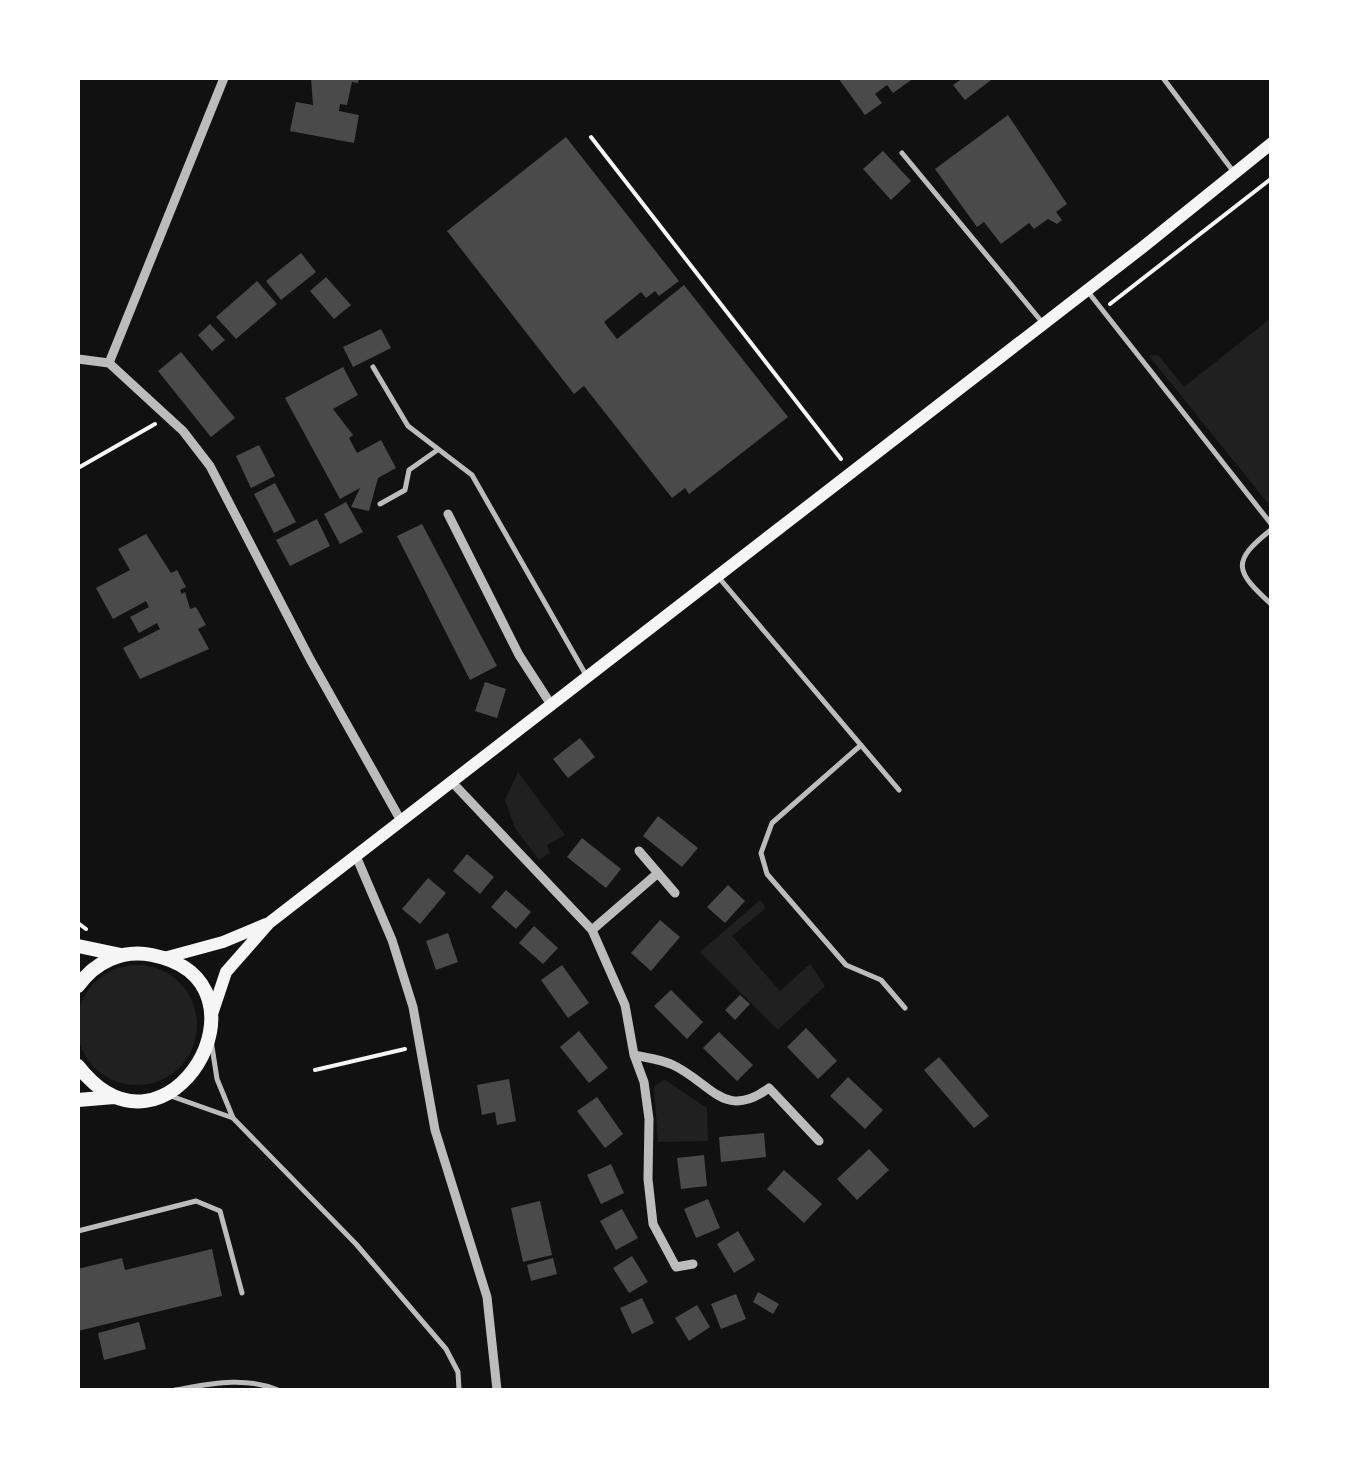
<svg xmlns="http://www.w3.org/2000/svg" width="1349" height="1468" font-family="'Source Sans 3',sans-serif">
<style>
.green{fill:#202020}
.building{fill:#4a4a4a}
.lines{fill:none;stroke-linecap:round;stroke-linejoin:round}
.path{stroke:#f5f5f5;stroke-width:4}
.service{stroke:#bcbcbc;stroke-width:5}
.minor{stroke:#bcbcbc;stroke-width:9}
.secondary{stroke:#f5f5f5;stroke-width:12}
.primary{stroke:#f5f5f5;stroke-width:14}
</style>
<rect width="100%" height="100%" fill="#111"/>
<path class="green" d="M1271 318V507L1149 356 1158 355 1184 387Z
M518 772 565 835 547 845 550 853 539 860 515 828 505 800Z
M760 900 766 908 732 936 780 991 810 964 825 986 778 1030 700 952Z
M77 1025a60 60 0 1 1 120 0a60 60 0 1 1-120 0Z
M664 1079 707 1108 708 1141 658 1142 654 1087Z"/>
<path class="building" d="M311 78H359L358 83 352 82 347 105 340 104 339 111 359 115 354 143 290 131 296 102 313 105Z
M838 78H914L893 93 887 85 875 94 882 103 865 115Z
M963 78H990L991 80 965 100 953 85Z
M1008 115 1067 204 1056 212 1062 220 1057 224 1048 219 1034 229 1029 223 1001 244 984 222 977 227 935 169Z
M566 137 679 281 659 296 655 291 646 298 641 292 604 322 617 339 684 285 788 417 689 494 685 488 672 498 584 386 574 394 447 231Z
M883 151 911 181 891 200 863 169Z
M301 253 316 272 281 300 266 281Z
M326 277 351 305 334 319 310 291Z
M257 281 277 304 236 339 216 317Z
M210 324 225 340 212 351 198 335Z
M381 329 391 348 353 367 343 347Z
M181 352 235 418 211 437 158 371Z
M343 367 358 395 333 409 353 435 349 438 357 453 381 440 396 468 378 478 369 511 351 507 360 488 340 499 285 398Z
M259 445 275 476 251 488 236 456Z
M275 483 296 522 274 533 254 494Z
M346 502 363 532 340 544 324 514Z
M317 519 330 546 290 566 276 540Z
M422 524 497 666 470 680 397 536Z
M146 534 171 573 177 570 186 587 180 590 182 594 185 592 190 609 196 607 206 625 198 629 209 649 140 679 123 648 160 629 157 623 139 633 130 617 149 607 146 601 113 619 96 588 130 570 118 549Z
M485 682 506 689 497 718 475 711Z
M580 738 595 757 568 778 553 759Z
M658 816 698 848 682 867 643 836Z
M582 838 621 869 606 888 567 857Z
M467 854 494 877 480 894 453 871Z
M428 878 446 893 420 924 402 909Z
M728 885 745 901 725 923 707 907Z
M506 890 531 912 516 929 491 907Z
M660 920 680 937 651 971 631 953Z
M534 926 558 948 543 964 519 943Z
M448 933 458 962 436 970 426 941Z
M562 965 589 1003 568 1018 541 980Z
M671 990 703 1022 687 1039 654 1006Z
M740 995 750 1004 735 1020 725 1010Z
M806 1028 837 1061 818 1079 787 1047Z
M579 1031 608 1068 589 1083 560 1047Z
M719 1032 753 1065 737 1081 703 1048Z
M939 1057 989 1116 974 1128 924 1070Z
M848 1077 883 1110 865 1129 830 1096Z
M509 1079 516 1121 497 1125 495 1112 482 1115 477 1085Z
M597 1097 623 1134 605 1148 577 1111Z
M764 1133 766 1157 721 1162 719 1137Z
M869 1149 889 1170 857 1200 837 1179Z
M704 1155 707 1186 681 1189 677 1158Z
M611 1164 624 1193 601 1204 587 1175Z
M784 1170 822 1204 804 1223 767 1189Z
M708 1199 720 1228 696 1238 684 1209Z
M540 1201 552 1255 523 1262 511 1208Z
M622 1209 638 1238 616 1250 600 1221Z
M738 1231 755 1260 734 1273 717 1244Z
M212 1249 222 1296 78 1331V1269L122 1258 125 1270Z
M632 1256 648 1282 629 1293 613 1268Z
M553 1258 557 1274 531 1281 527 1265Z
M758 1292 779 1304 773 1314 753 1302Z
M736 1294 746 1319 721 1329 711 1304Z
M642 1298 654 1323 632 1334 620 1308Z
M697 1305 710 1327 689 1341 675 1318Z
M139 1322 146 1349 104 1360 98 1333Z"/>
<g class="lines">
<path class="path" d="M591 137 841 459
M1110 304 1272 178
M78 468 155 424
M78 923 86 929
M315 1070 405 1049"/>
<path class="service" d="M1163 78 1233 171
M902 153 1042 322
M1089 293 1272 525
M373 367 408 426 472 475 586 675
M380 504 405 490 409 470 436 451
M1272 529C1230 562 1235 571 1272 605
M720 579 899 790
M861 745 772 823 761 853 767 874 846 965 881 980 905 1008
M211 1040 217 1079 233 1118
M168 1095 233 1118 356 1244 446 1349 458 1372 459 1390
M78 1231 196 1201 220 1211 242 1293
M175 1390C210 1384 244 1376 278 1390"/>
<path class="minor" d="M224 78 109 363 183 431 210 466 310 659 400 819
M78 359 109 363
M448 514 519 655 550 703
M451 781 592 930 625 1005 634 1055C647 1058 660 1059 673 1065 711 1083 725 1121 769 1088L819 1141
M639 851 675 893
M356 856 392 940 413 1007 435 1130 487 1297 497 1390
M592 930 658 873
M634 1055 644 1082 649 1119 648 1179 653 1224 676 1267 693 1264"/>
<path class="secondary" d="M164 958 223 942 266 924
M212 1014 226 972 269 923 1143 247 1272 143"/>
<path class="primary" d="M78 946 121 955
M78 986C95 962 122 949 152 955 284 981 167 1181 78 1066
M78 1100 114 1097"/>
</g>
<rect width="1349" height="1468" fill="none" stroke="#ffffff" stroke-width="160"/>
</svg>
